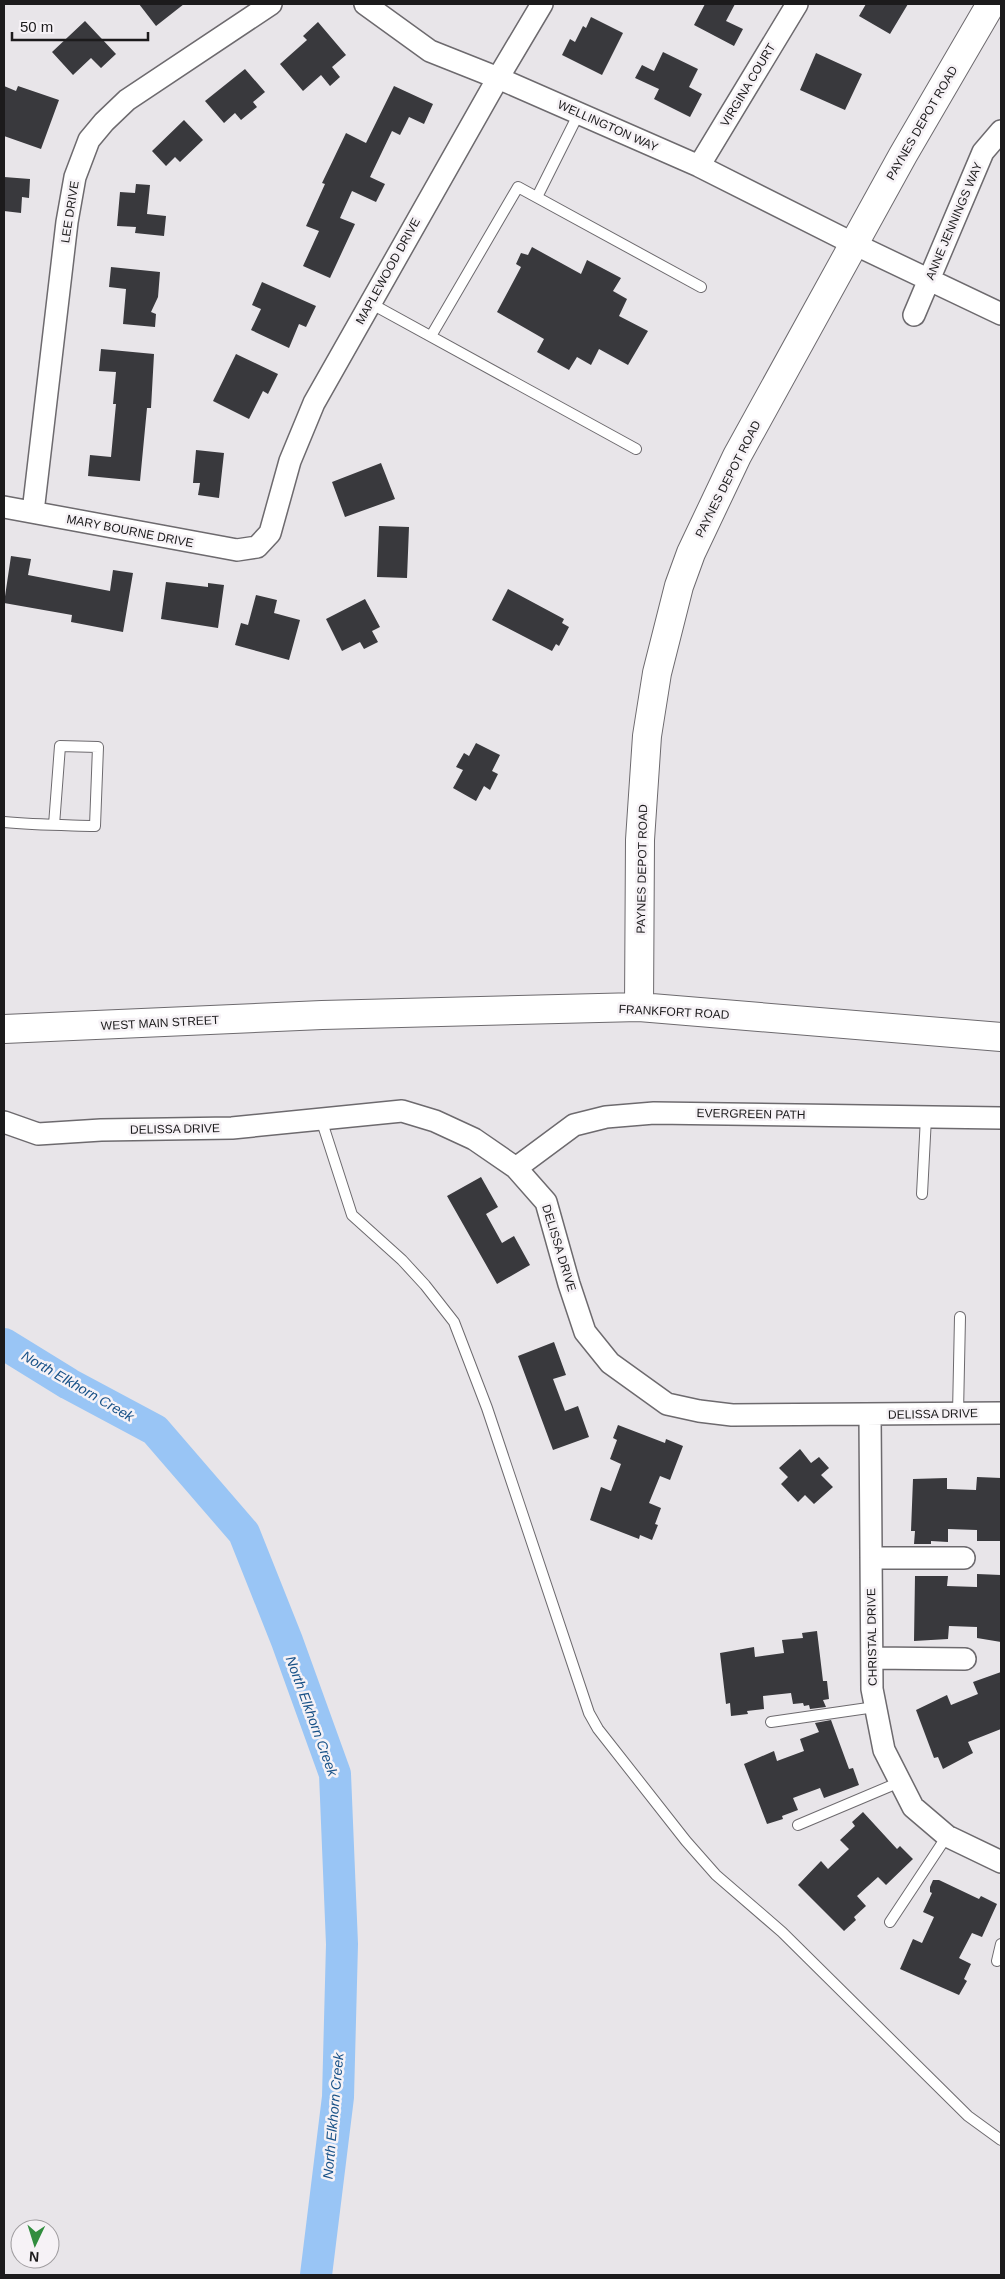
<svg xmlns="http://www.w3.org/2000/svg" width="1005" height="2279" font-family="Arial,sans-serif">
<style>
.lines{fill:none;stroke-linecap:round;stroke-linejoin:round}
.river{stroke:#99c5f5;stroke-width:32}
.building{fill:#39393d}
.lane-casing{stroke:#6d6a6e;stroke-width:12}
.street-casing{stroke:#6d6a6e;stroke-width:24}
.primary-casing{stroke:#6d6a6e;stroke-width:30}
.lane{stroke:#fff;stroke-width:10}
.street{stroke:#fff;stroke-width:21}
.primary{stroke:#fff;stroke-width:28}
.labels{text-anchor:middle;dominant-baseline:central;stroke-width:5;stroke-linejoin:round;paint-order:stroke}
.street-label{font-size:12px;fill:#1c1b1c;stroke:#f6f2f6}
.water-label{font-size:14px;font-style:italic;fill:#195288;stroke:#f6f2f6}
</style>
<rect width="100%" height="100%" fill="#e8e5e9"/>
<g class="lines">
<path class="river" d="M4 1344 69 1384 155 1430 244 1533 287 1641 335 1774 342 1944 338 2097 316 2275"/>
</g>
<path class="building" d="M139 4H184L156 26Z
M705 4H735L726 21 743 29 734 46 694 25Z
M866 4H908L890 34 859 16Z
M591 17 623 33 602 75 562 55 570 39 575 42 583 26 586 28Z
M85 21 116 54 101 68 91 58 73 75 52 52Z
M318 22 346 55 332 67 340 77 330 86 321 75 303 91 280 64 307 40 303 36Z
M663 52 698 69 689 87 702 94 690 117 654 99 659 89 635 78 642 65 654 71Z
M816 53 862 74 845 110 800 90Z
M245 69 265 92 253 102 257 107 241 120 235 113 224 123 205 101Z
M4 86 16 91 18 86 59 100 41 149 4 136Z
M394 86 433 104 424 124 409 117 400 135 392 131 370 177 385 184 376 202 352 191 340 218 355 224 330 278 303 266 319 231 306 226 325 184 322 183 346 133 366 143Z
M184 120 203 140 180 162 175 157 166 166 152 151Z
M4 177 30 179 29 198 22 197 21 213 4 211Z
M136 184 150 185 147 214 166 216 164 236 135 233 136 227 117 226 120 192 135 193Z
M532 247 581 274 587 260 621 278 613 291 627 299 619 316 648 331 628 365 599 349 591 365 577 357 569 370 537 352 544 339 497 312 521 267 516 264 521 253 528 255Z
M111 267 160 272 158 297 151 312 156 314 155 327 123 324 126 289 109 287Z
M262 282 316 306 306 327 299 324 289 348 251 330 261 309 252 305Z
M101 349 154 354 151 408H147L140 481 88 476 90 455 111 457 116 404H113L116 372 99 371Z
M236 354 278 374 268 394 263 391 249 419 213 401Z
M196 450 224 453 219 498 198 495 200 483H193Z
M381 463 395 499 345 517 332 482Z
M379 526 409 527 407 578 377 577Z
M11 556 31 559 28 575 110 591 113 570 133 573 123 632 71 622 72 615 4 603Z
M166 582 208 587V583L224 585 218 628 161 619Z
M508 589 564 619 562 623 569 627 559 646 556 644 552 651 492 620Z
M256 595 277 600 274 613 300 620 289 660 235 645 241 623 248 625Z
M365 599 380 627 372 631 378 642 364 649 360 642 342 651 326 619Z
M476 743 500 755 492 771 498 774 490 790 484 786 476 801 453 788 463 770 456 767 464 753 469 756Z
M481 1177 498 1207 486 1214 502 1243 514 1236 530 1265 497 1284 447 1196Z
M554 1342 566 1375 553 1379 565 1411 578 1406 589 1437 553 1450 518 1356Z
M618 1425 665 1443 666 1439 683 1446 670 1480 660 1476 649 1503 661 1508 655 1524 658 1525 652 1540 640 1535 639 1539 590 1520 601 1487 611 1491 621 1464 610 1459 617 1440 613 1438Z
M800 1449 811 1463 819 1457 829 1468 821 1475 833 1487 814 1504 805 1495 798 1502 781 1484 788 1477 779 1468Z
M977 1477 1001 1478V1541H977V1530L948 1529V1542L931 1541V1544H914L915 1531H911L913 1479 947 1478V1489L976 1490Z
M977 1574 1001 1575V1642L977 1638V1627L949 1626 948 1639 914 1641 915 1576H948L947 1586 977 1587Z
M817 1631 823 1681H827L829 1699 823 1700 826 1707 810 1709 809 1705 804 1706 803 1703 793 1704 791 1693 763 1696 764 1709 747 1711 748 1714 731 1716 730 1703 726 1704 720 1653 754 1647 755 1657 784 1653 782 1640 803 1638 802 1633Z
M1001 1672V1729L968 1742 973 1753 943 1769 938 1757 934 1758 916 1710 947 1695 951 1705 978 1694 973 1682Z
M831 1720 849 1769 853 1768 859 1785 824 1798 820 1788 793 1798 798 1810 782 1816 783 1819 767 1824 744 1764 774 1751 777 1761 804 1751 800 1739 819 1732 815 1723Z
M863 1812 897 1849 900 1846 913 1859 886 1885 878 1877 857 1896 866 1906 854 1917 856 1920 844 1931 798 1885 821 1861 828 1869 849 1849 840 1840 855 1826 852 1822Z
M933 1880H939L979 1899 981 1896 997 1904 982 1937 972 1933 959 1958 971 1964 964 1979 967 1981 959 1995 900 1969 913 1939 922 1943 934 1917 923 1912 932 1893 930 1892V1887Z"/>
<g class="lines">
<g class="lane-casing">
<path id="lane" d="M537 197 579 113
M370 303 636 449
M431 336 518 187 701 287
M4 822C34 825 64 825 95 826L98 747 60 746 54 825
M321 1119 352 1215 402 1260 425 1285 454 1322 487 1408 589 1713 598 1729 686 1841 716 1875 782 1932 968 2116 1001 2140
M922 1194 926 1117
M958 1413 960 1317
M771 1722 875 1707
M798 1825 900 1782
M890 1922 947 1836
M997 1961 1001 1944"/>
</g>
<g class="street-casing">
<path id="street" d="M365 4 430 51 498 78 699 166 854 244 1001 314
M699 166 797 4
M914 315 983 152 1001 131
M4 507 237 550 257 547 270 533 290 461 314 403 498 78 542 4
M33 512 67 222 75 177 89 140 104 122 127 100 271 4
M4 1122 38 1134 101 1130 232 1128 402 1111 435 1121 474 1139 516 1168 546 1202 569 1284 585 1332 610 1363 667 1404 699 1411 732 1415 1001 1413
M516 1168 574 1125 606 1117 654 1113 1001 1118
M870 1415 872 1689 884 1750 913 1807 947 1836 1001 1862
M871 1558H964
M872 1658 965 1659"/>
</g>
<g class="primary-casing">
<path id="primary" d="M639 1007 640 840 647 736 657 673 679 586 691 553 737 456 903 155 991 4
M4 1029 322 1015 639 1007 1001 1037"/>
</g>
<use href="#lane" class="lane"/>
<use href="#street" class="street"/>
<use href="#primary" class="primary"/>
</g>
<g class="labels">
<g class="street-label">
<text transform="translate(748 85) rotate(-59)">VIRGINA COURT</text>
<text transform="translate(922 123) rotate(-60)">PAYNES DEPOT ROAD</text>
<text transform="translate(608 126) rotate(24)">WELLINGTON WAY</text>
<text transform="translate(70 212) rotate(-81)">LEE DRIVE</text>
<text transform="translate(954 221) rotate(-67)">ANNE JENNINGS WAY</text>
<text transform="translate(388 271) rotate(-61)">MAPLEWOOD DRIVE</text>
<text transform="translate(728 479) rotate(-63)">PAYNES DEPOT ROAD</text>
<text transform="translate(130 531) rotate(11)">MARY BOURNE DRIVE</text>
<text transform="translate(642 869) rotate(-89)">PAYNES DEPOT ROAD</text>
<text transform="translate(674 1012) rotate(3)">FRANKFORT ROAD</text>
<text transform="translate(160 1023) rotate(-3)">WEST MAIN STREET</text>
<text transform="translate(751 1114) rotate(1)">EVERGREEN PATH</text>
<text transform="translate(175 1129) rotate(-1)">DELISSA DRIVE</text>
<text transform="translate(559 1248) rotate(73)">DELISSA DRIVE</text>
<text transform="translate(933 1414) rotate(-1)">DELISSA DRIVE</text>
<text transform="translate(872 1637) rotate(-91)">CHRISTAL DRIVE</text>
</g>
<g class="water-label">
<text transform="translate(78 1386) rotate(30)">North Elkhorn Creek</text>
<text transform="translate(312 1716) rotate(70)">North Elkhorn Creek</text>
<text transform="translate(333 2116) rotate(-85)">North Elkhorn Creek</text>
</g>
</g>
<rect width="1005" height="2279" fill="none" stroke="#1c1b1c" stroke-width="10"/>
<g transform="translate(35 2244) rotate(184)"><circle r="24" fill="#f6f2f6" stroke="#9f9c9f"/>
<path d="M0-4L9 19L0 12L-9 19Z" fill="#318d3e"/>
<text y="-8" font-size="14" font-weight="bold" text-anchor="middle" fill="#1c1b1c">N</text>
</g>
<path d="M12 32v8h136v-8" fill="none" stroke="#1c1b1c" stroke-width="2.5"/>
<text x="20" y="32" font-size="15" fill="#1c1b1c" stroke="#f6f2f6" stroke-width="4" paint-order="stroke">50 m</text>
</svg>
